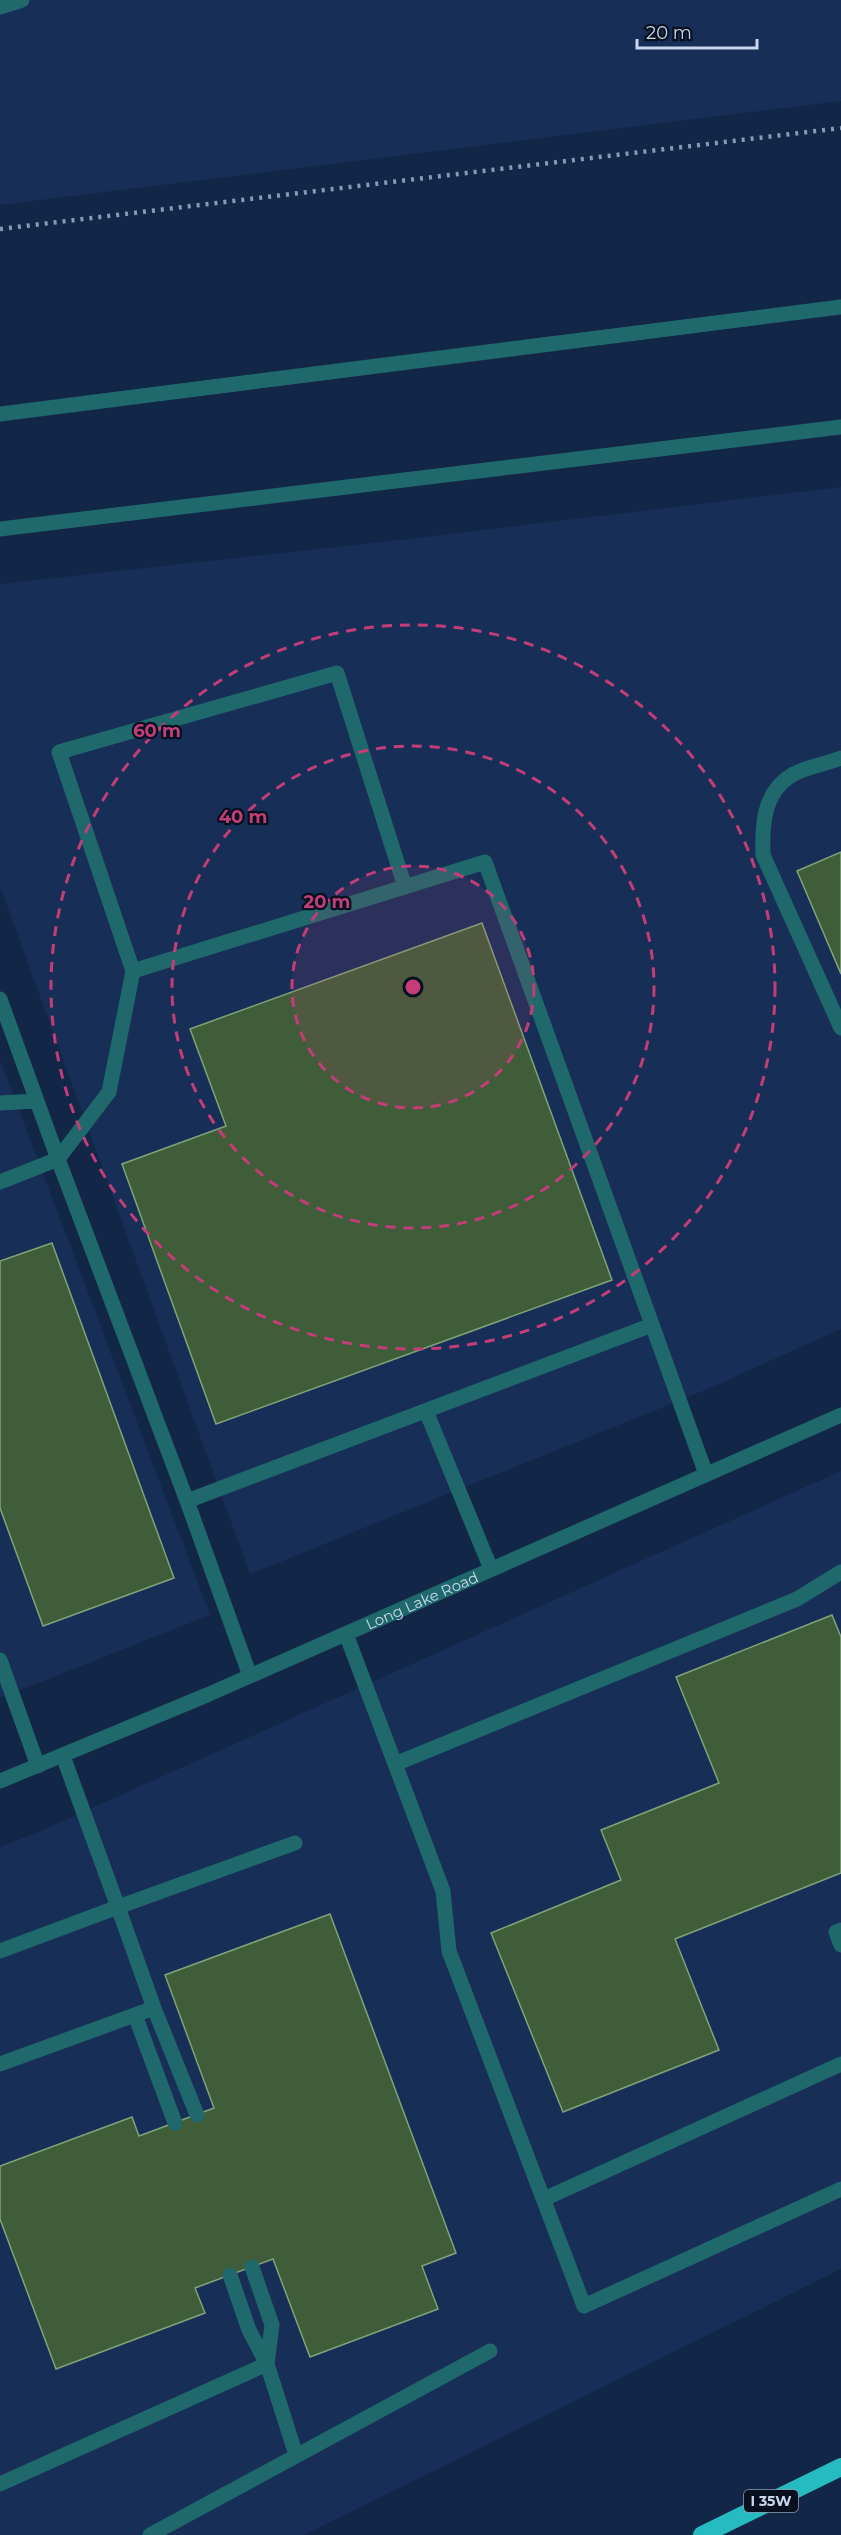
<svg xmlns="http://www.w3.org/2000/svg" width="841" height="2535" font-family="Montserrat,sans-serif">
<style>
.built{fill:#172f57}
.building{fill:#3e5d38;stroke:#81a37a;stroke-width:1.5}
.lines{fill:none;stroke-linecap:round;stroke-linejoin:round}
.service{stroke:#1f686b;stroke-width:15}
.tertiary{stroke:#1f686b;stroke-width:15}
.motorway{stroke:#26bac1;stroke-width:18}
.rail{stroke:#8a9ab5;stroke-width:4.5;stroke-dasharray:3 6;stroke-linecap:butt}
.ring{fill:none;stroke:#c33e78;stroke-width:3;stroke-dasharray:10 8}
.labels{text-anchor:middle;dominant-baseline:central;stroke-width:4.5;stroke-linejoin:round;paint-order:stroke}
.shield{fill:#07101f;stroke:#8f9baf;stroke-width:1.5}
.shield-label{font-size:14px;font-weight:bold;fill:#c9d7ed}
.street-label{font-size:15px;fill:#c9d7ed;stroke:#07101f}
.centre{fill:#c33e78;stroke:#07101f;stroke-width:3}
.ring-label{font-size:18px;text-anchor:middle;font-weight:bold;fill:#c33e78;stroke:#07101f;stroke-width:4.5;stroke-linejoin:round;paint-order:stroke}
</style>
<rect width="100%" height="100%" fill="#122648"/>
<path class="built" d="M0 0H841V101L0 205Z
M841 487V1329L710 1388 250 1574 0 886V584L400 540Z
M0 1060 210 1615 0 1698Z
M841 1471V2269L304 2535H0V1847L34 1834Z"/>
<path class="building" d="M841 852V974L797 871Z
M482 923 612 1280 216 1424 122 1164 226 1126 190 1029Z
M52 1243 174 1578 43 1626 0 1508V1261Z
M832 1615 841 1637V1873L675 1939 719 2050 563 2112 491 1933 621 1880 601 1830 719 1783 676 1677Z
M330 1914 456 2253 422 2266 438 2309 310 2357 273 2259 195 2288 205 2313 56 2369 0 2219V2166L132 2117 139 2136 214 2108 165 1975Z"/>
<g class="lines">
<path class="service" d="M0 7 22 0
M0 414 841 307
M0 529 841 427
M841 758C826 764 805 767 792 775 763 792 762 826 763 855L841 1028
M133 971 59 752 337 673 405 887
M0 999 58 1159
M0 1103 37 1101
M58 1159 109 1092 133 971 485 862 706 1474
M0 1182 58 1159 187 1501 250 1676
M426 1411 491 1569
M187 1501 652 1325
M346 1634 443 1891 449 1951 584 2306 841 2189
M0 1660 38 1766
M395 1764 797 1599 841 1572
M841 1930 836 1932 841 1945
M0 1951 118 1907 63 1756
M154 2008 197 2115
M135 2015 175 2123
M0 2064 154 2008 118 1907 295 1843
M544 2199 841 2064
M252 2267 272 2325 267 2364
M230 2275 249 2330 267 2364 296 2455
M0 2484 267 2364
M150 2535 490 2351"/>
<path class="tertiary" id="s1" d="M0 1781 207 1695 841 1415"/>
<path class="motorway" d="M702 2535 841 2467"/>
<path class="rail" d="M0 229 841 128"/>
</g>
<circle cx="413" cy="987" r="121" fill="#c33e78" fill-opacity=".12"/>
<g class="ring">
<circle cx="413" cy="987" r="121"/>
<circle cx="413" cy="987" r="241"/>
<circle cx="413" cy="987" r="362"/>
</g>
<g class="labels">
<rect class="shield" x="744" y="2490" width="54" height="22" rx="4.5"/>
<g class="shield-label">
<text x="771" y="2501">I 35W</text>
</g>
<g class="street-label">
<text stroke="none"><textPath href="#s1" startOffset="459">Long Lake Road</textPath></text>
</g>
</g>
<circle cx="413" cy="987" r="9" class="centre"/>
<g class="ring-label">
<text x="157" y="737">60 m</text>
<text x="243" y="823">40 m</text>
<text x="327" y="908">20 m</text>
</g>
<path d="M637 39v9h120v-9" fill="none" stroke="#c9d7ed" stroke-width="3"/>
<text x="646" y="39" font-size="18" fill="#c9d7ed" stroke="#07101f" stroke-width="4.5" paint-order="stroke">20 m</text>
</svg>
